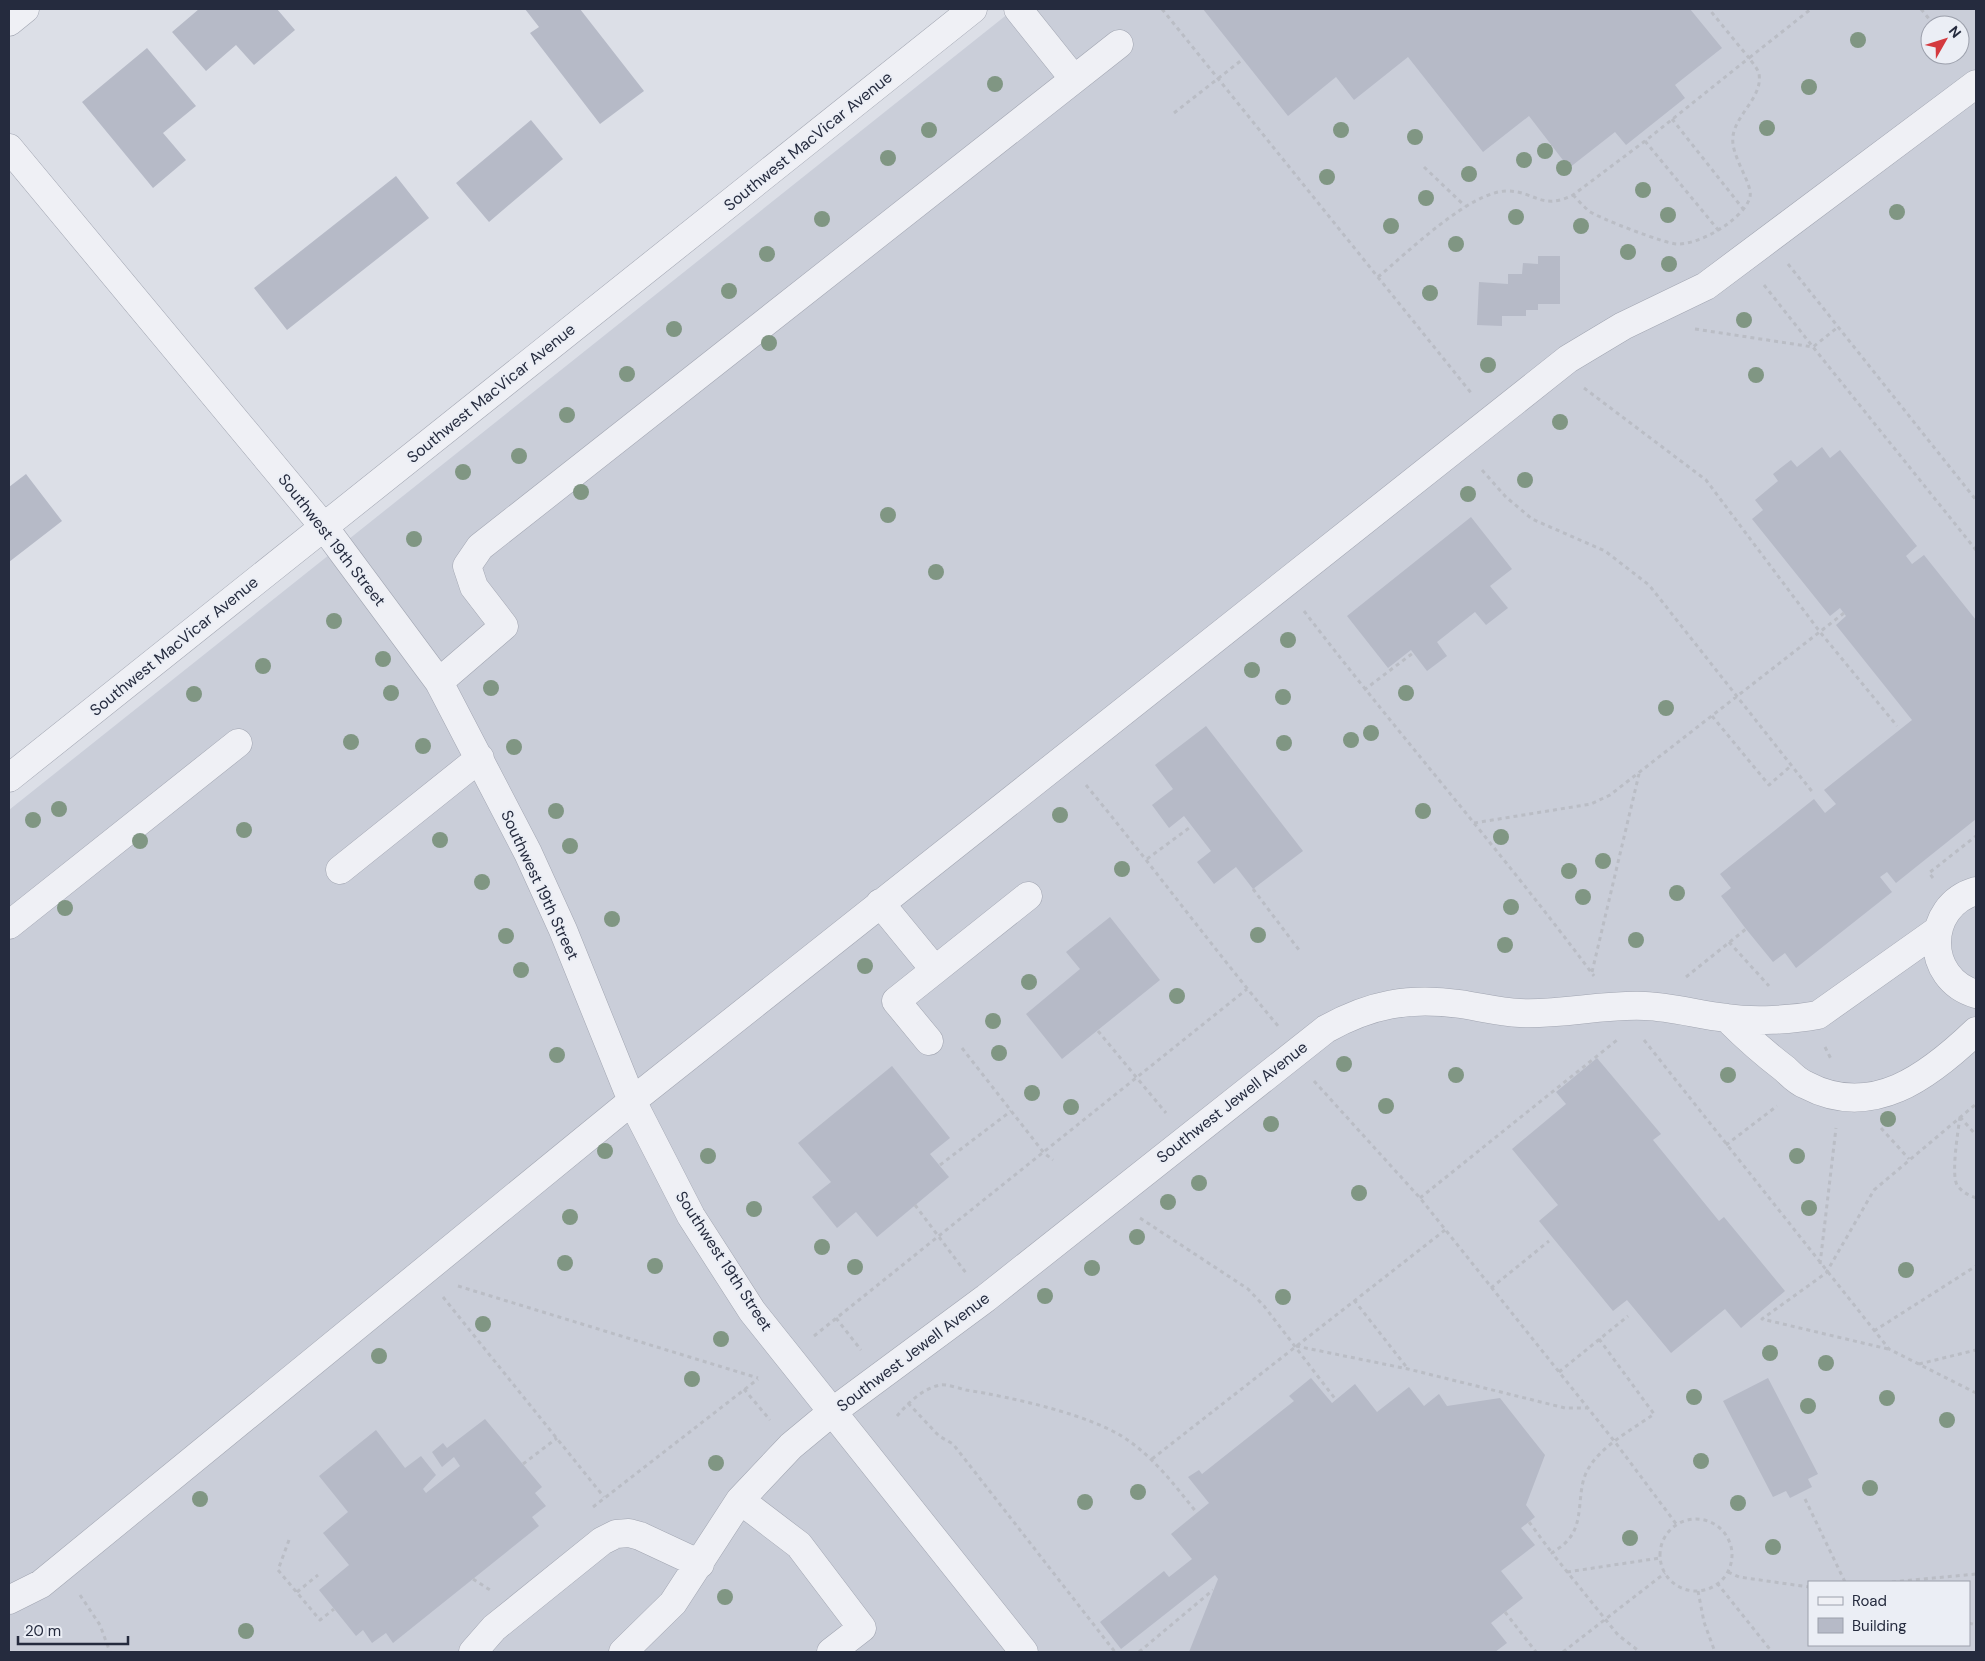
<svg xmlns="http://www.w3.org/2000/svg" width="1985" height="1661" font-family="'DM Sans',sans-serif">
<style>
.built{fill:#caced9;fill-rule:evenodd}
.building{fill:#b6bac7}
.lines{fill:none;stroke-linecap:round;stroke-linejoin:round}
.minor-casing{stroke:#a1a5b1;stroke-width:29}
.path{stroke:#babdc5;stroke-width:3;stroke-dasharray:4 4;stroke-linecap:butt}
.minor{stroke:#eff0f5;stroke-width:28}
.tree{fill:#809683}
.labels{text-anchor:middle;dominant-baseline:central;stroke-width:4;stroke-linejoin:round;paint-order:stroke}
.street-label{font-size:16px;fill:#252b3e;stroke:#ebeef5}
</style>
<rect width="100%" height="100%" fill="#dcdfe7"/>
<path class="built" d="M1014 9H1976V1652H9V810ZM1930 25H1960V55H1930ZM1809 1582H1969V1645H1809Z"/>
<path class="building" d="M199 9H277L295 30 254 65 236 45 206 71 172 32Z
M525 9H580L644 91 600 124 530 33 539 27Z
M1203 9H1690L1722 48 1675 85 1685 98 1626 145 1615 132 1569 168 1529 116 1483 152 1408 57 1354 100 1336 77 1288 116Z
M147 48 196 106 163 133 186 160 153 188 82 102Z
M531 120 563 159 489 222 456 183Z
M396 176 429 218 287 330 254 288Z
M1538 256H1560V304H1538V310H1526V316H1502V326L1477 325 1479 282 1508 284V274H1522L1523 263 1538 264Z
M1822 447 1830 458 1840 450 1917 546 1906 556 1912 564 1924 555 1976 620V819L1896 883 1887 872 1880 877 1892 892 1796 968 1785 953 1773 962 1746 929 1721 896 1731 888 1720 874 1814 799 1825 813 1836 804 1824 790 1912 720 1836 625 1846 616 1840 608 1830 616 1752 519 1763 510 1755 500 1778 481 1773 474 1791 460 1797 467Z
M26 474 62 521 9 562V487Z
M1471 517 1512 569 1490 586 1508 608 1486 625 1475 612 1437 642 1447 656 1427 671 1411 650 1388 668 1347 616Z
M1206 726 1303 851 1253 889 1236 867 1214 884 1197 862 1211 851 1184 816 1169 828 1152 805 1173 789 1155 765Z
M1110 917 1160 980 1062 1059 1026 1014 1080 969 1066 952Z
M1597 1058 1661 1134 1653 1140 1719 1221 1724 1217 1785 1291 1741 1328 1725 1309 1671 1353 1627 1300 1613 1311 1539 1221 1558 1205 1512 1149 1566 1104 1556 1092Z
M892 1066 950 1138 930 1154 949 1177 877 1237 856 1212 837 1228 812 1197 831 1182 798 1143Z
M1311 1378 1332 1403 1355 1384 1377 1412 1409 1387 1424 1406 1439 1394 1447 1406 1500 1398 1545 1455 1526 1505 1535 1517 1521 1528 1535 1545 1501 1571 1523 1598 1491 1623 1507 1643 1495 1652H1189L1218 1579 1215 1575 1121 1649 1100 1622 1164 1571 1169 1577 1192 1559 1171 1534 1209 1503 1188 1477 1199 1470 1202 1474 1294 1401 1289 1396Z
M1768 1378 1818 1474 1808 1479 1812 1487 1790 1498 1786 1491 1773 1497 1723 1401Z
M485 1419 542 1487 535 1493 546 1506 532 1517 539 1526 393 1643 386 1633 372 1643 363 1630 356 1636 319 1590 349 1565 323 1533 348 1512 319 1476 376 1430 405 1468 421 1456 436 1475 423 1489 426 1493 460 1466 454 1457 442 1467 432 1452 443 1443 447 1448Z"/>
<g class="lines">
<g class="minor-casing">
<path id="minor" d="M1018 9 1074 79
M9 22 25 9
M9 148 324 527 439 682 528 853 563 930 632 1101 691 1216 752 1311 1024 1652
M439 682 504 626 474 587 467 566 480 547 1119 44
M9 778 973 9
M340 870 480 758
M1976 891C1924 906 1924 979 1976 994
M880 903 935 970 1028 896
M9 925 238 743
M1728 1019C1746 1037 1764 1053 1785 1069 1791 1075 1798 1082 1806 1085 1872 1120 1929 1076 1976 1031
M929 1041 896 1001 935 970
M740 1500 799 1545 862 1628 831 1652
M9 1600 41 1584 632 1101 1568 359 1623 326 1706 286 1976 84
M473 1652 494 1628 602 1541 616 1534 629 1533 640 1536 700 1564
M623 1652 673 1603 740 1500 791 1446 832 1412 986 1298 1326 1029C1371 1004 1409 997 1460 1004 1480 1007 1500 1012 1520 1013 1562 1015 1603 1004 1645 1006 1673 1007 1699 1015 1727 1018 1754 1022 1791 1020 1818 1015L1938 930"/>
</g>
<path class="path" d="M1162 9 1472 394
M1921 9 1934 25
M1174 113 1243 59
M1672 119 1744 210
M1645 141 1719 231
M1424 167 1465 206
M1573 195C1578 200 1583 206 1589 211 1598 218 1666 244 1677 244 1695 244 1715 233 1729 223 1737 216 1747 208 1750 197 1753 183 1730 156 1733 136 1736 114 1763 97 1759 74 1758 69 1752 62 1749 58L1811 9
M1788 264 1976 500
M1378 277C1407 253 1470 191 1507 191 1535 191 1541 211 1573 195L1645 141 1749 58 1709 9
M1764 285 1813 347 1838 327
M1695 329 1813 347 1976 550
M1584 388 1706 480 1820 632 1897 726
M1482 470 1506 497 1532 519 1605 551 1649 585 1814 794
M1304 611C1398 734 1501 851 1594 976
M1364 690 1413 653
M1712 716 1769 785 1792 765
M1086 785C1151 864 1212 947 1278 1026
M1474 823 1591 804 1610 795 1844 613
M1147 859 1189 828
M1933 878 1929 873 1976 836
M1253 889 1299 950
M1729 942 1769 986
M1592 972 1639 774
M1686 977 1746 929
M1098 1031 1166 1113
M1644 1040 1889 1349 1976 1393
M1825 1047 1831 1059
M962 1048 1044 1153 1053 1160
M1314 1081 1420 1198 1615 1442 1677 1525
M1960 1117C1958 1131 1951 1174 1957 1185 1962 1192 1968 1195 1976 1198
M1960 1117 1976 1135
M1881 1128 1909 1159
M1726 1145 1777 1106
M940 1165 1011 1111
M1420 1198 1617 1040
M915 1205 966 1273
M1140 1218 1248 1289 1264 1306 1336 1400
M1820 1264 1836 1128
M458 1286 758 1378
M1491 1288 1549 1241
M443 1297 604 1497
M1354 1300 1408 1369
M836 1318 861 1350
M1874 1331 1976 1266
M814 1336 1247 989
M1599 1339 1654 1414C1632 1430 1600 1446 1587 1471 1576 1492 1585 1523 1567 1541 1563 1546 1557 1549 1552 1553L1618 1635 1640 1652
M1296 1346 1408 1369 1565 1408H1587
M1888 1349 1762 1319 1826 1273 1874 1190 1976 1104
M1919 1364 1976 1350
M1559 1372 1628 1316
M744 1389 770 1420
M908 1403 939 1436 953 1444 1115 1652
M897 1416C908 1403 922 1389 940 1385 947 1384 958 1388 966 1390 1010 1397 1094 1415 1129 1441 1156 1460 1176 1487 1197 1513
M1152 1459 1445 1230
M523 1464 557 1438
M1805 1499 1845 1582
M593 1507 758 1379
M1660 1555a36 36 0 1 1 72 0a36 36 0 1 1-72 0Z
M1529 1522 1552 1553
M289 1540 278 1570 320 1620 334 1609
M1567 1572 1660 1558
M1728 1572 1739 1577 1809 1587
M473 1579 490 1590
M1892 1582 1976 1574
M1717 1583 1772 1652
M1698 1591 1704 1622 1715 1652
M297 1592 318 1575
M80 1595 100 1625 110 1652
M1505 1612 1536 1652
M1969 1623 1976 1625
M1139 1652 1213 1590
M1563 1652 1665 1573"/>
<use href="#minor" class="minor"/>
</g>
<g class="tree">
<circle cx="1858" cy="40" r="8"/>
<circle cx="995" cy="84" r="8"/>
<circle cx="1809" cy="87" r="8"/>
<circle cx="1767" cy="128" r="8"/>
<circle cx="929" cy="130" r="8"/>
<circle cx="1341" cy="130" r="8"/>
<circle cx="1415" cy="137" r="8"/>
<circle cx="1545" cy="151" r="8"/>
<circle cx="888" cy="158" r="8"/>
<circle cx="1524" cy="160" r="8"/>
<circle cx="1564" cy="168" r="8"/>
<circle cx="1469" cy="174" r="8"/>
<circle cx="1327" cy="177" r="8"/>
<circle cx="1643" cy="190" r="8"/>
<circle cx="1426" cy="198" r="8"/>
<circle cx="1897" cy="212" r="8"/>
<circle cx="1668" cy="215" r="8"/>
<circle cx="1516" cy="217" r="8"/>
<circle cx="822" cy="219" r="8"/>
<circle cx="1391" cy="226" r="8"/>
<circle cx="1581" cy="226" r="8"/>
<circle cx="1456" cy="244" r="8"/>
<circle cx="1628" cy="252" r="8"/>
<circle cx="767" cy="254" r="8"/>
<circle cx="1669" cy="264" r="8"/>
<circle cx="729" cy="291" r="8"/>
<circle cx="1430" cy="293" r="8"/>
<circle cx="1744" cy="320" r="8"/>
<circle cx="674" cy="329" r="8"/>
<circle cx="769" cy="343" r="8"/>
<circle cx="1488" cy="365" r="8"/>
<circle cx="627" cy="374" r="8"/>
<circle cx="1756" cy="375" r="8"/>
<circle cx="567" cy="415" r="8"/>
<circle cx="1560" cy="422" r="8"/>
<circle cx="519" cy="456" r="8"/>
<circle cx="463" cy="472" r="8"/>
<circle cx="1525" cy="480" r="8"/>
<circle cx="581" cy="492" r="8"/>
<circle cx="1468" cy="494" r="8"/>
<circle cx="888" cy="515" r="8"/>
<circle cx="414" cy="539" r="8"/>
<circle cx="936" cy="572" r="8"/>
<circle cx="334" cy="621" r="8"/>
<circle cx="1288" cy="640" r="8"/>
<circle cx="383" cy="659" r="8"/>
<circle cx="263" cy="666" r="8"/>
<circle cx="1252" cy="670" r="8"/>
<circle cx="491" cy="688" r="8"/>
<circle cx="391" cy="693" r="8"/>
<circle cx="1406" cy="693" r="8"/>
<circle cx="194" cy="694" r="8"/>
<circle cx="1283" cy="697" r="8"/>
<circle cx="1666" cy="708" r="8"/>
<circle cx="1371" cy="733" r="8"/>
<circle cx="1351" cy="740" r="8"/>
<circle cx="351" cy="742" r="8"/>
<circle cx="1284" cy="743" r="8"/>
<circle cx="423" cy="746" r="8"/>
<circle cx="514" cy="747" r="8"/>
<circle cx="59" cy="809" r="8"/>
<circle cx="556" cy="811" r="8"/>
<circle cx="1423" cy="811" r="8"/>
<circle cx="1060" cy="815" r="8"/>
<circle cx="33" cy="820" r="8"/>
<circle cx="244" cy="830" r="8"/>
<circle cx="1501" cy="837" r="8"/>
<circle cx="440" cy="840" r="8"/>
<circle cx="140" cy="841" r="8"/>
<circle cx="570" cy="846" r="8"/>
<circle cx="1603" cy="861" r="8"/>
<circle cx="1122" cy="869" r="8"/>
<circle cx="1569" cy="871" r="8"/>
<circle cx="482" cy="882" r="8"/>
<circle cx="1677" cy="893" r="8"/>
<circle cx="1583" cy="897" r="8"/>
<circle cx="1511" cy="907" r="8"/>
<circle cx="65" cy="908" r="8"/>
<circle cx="612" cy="919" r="8"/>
<circle cx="1258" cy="935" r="8"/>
<circle cx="506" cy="936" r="8"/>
<circle cx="1636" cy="940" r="8"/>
<circle cx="1505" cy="945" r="8"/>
<circle cx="865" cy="966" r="8"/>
<circle cx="521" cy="970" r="8"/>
<circle cx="1029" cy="982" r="8"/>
<circle cx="1177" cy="996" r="8"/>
<circle cx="993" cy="1021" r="8"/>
<circle cx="999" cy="1053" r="8"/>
<circle cx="557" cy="1055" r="8"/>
<circle cx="1344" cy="1064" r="8"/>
<circle cx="1456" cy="1075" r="8"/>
<circle cx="1728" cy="1075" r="8"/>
<circle cx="1032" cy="1093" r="8"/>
<circle cx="1386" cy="1106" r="8"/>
<circle cx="1071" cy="1107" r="8"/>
<circle cx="1888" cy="1119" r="8"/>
<circle cx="1271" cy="1124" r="8"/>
<circle cx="605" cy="1151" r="8"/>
<circle cx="708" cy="1156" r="8"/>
<circle cx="1797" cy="1156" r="8"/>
<circle cx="1199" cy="1183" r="8"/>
<circle cx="1359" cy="1193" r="8"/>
<circle cx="1168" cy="1202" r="8"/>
<circle cx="1809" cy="1208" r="8"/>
<circle cx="754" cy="1209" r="8"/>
<circle cx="570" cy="1217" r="8"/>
<circle cx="1137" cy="1237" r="8"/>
<circle cx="822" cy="1247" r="8"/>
<circle cx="565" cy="1263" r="8"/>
<circle cx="655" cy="1266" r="8"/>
<circle cx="855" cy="1267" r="8"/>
<circle cx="1092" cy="1268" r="8"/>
<circle cx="1906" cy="1270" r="8"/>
<circle cx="1045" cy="1296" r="8"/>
<circle cx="1283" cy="1297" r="8"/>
<circle cx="483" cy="1324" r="8"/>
<circle cx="721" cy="1339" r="8"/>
<circle cx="1770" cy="1353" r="8"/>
<circle cx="379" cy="1356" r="8"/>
<circle cx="1826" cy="1363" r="8"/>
<circle cx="692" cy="1379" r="8"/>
<circle cx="1694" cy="1397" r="8"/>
<circle cx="1887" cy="1398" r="8"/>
<circle cx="1808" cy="1406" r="8"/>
<circle cx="1947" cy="1420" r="8"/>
<circle cx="1701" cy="1461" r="8"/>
<circle cx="716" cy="1463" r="8"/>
<circle cx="1870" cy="1488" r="8"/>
<circle cx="1138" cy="1492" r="8"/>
<circle cx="200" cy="1499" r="8"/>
<circle cx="1085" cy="1502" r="8"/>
<circle cx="1738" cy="1503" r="8"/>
<circle cx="1630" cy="1538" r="8"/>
<circle cx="1773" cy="1547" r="8"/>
<circle cx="725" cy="1597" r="8"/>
<circle cx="246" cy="1631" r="8"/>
</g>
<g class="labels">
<g class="street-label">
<text transform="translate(808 141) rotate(-39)">Southwest MacVicar Avenue</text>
<text transform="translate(491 393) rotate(-39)">Southwest MacVicar Avenue</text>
<text transform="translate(332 540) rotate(52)">Southwest 19th Street</text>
<text transform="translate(174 646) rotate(-39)">Southwest MacVicar Avenue</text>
<text transform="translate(540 885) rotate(65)">Southwest 19th Street</text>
<text transform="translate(1232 1102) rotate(-38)">Southwest Jewell Avenue</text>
<text transform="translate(724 1261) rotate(57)">Southwest 19th Street</text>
<text transform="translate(913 1352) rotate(-37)">Southwest Jewell Avenue</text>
</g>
</g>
<rect width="1985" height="1661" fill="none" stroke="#252b3e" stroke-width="20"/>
<rect x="1808" y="1581" width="162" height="65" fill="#ebeef5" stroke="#9ca0ac"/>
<rect x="1818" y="1597" width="25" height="8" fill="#eff0f5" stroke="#9ca0ac"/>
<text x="1852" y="1606" font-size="15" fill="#252b3e">Road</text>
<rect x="1818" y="1618" width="25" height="15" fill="#b6bac7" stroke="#9ca0ac"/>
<text x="1852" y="1631" font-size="15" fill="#252b3e">Building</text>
<g transform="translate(1945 40) rotate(51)"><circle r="24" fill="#ebeef5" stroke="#9ca0ac"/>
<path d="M0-4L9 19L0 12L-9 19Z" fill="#d4393e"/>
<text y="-8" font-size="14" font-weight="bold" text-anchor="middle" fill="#252b3e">N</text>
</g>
<path d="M18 1636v8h110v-8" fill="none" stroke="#252b3e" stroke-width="2.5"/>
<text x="25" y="1636" font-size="15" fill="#252b3e" stroke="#ebeef5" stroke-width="4" paint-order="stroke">20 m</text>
</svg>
